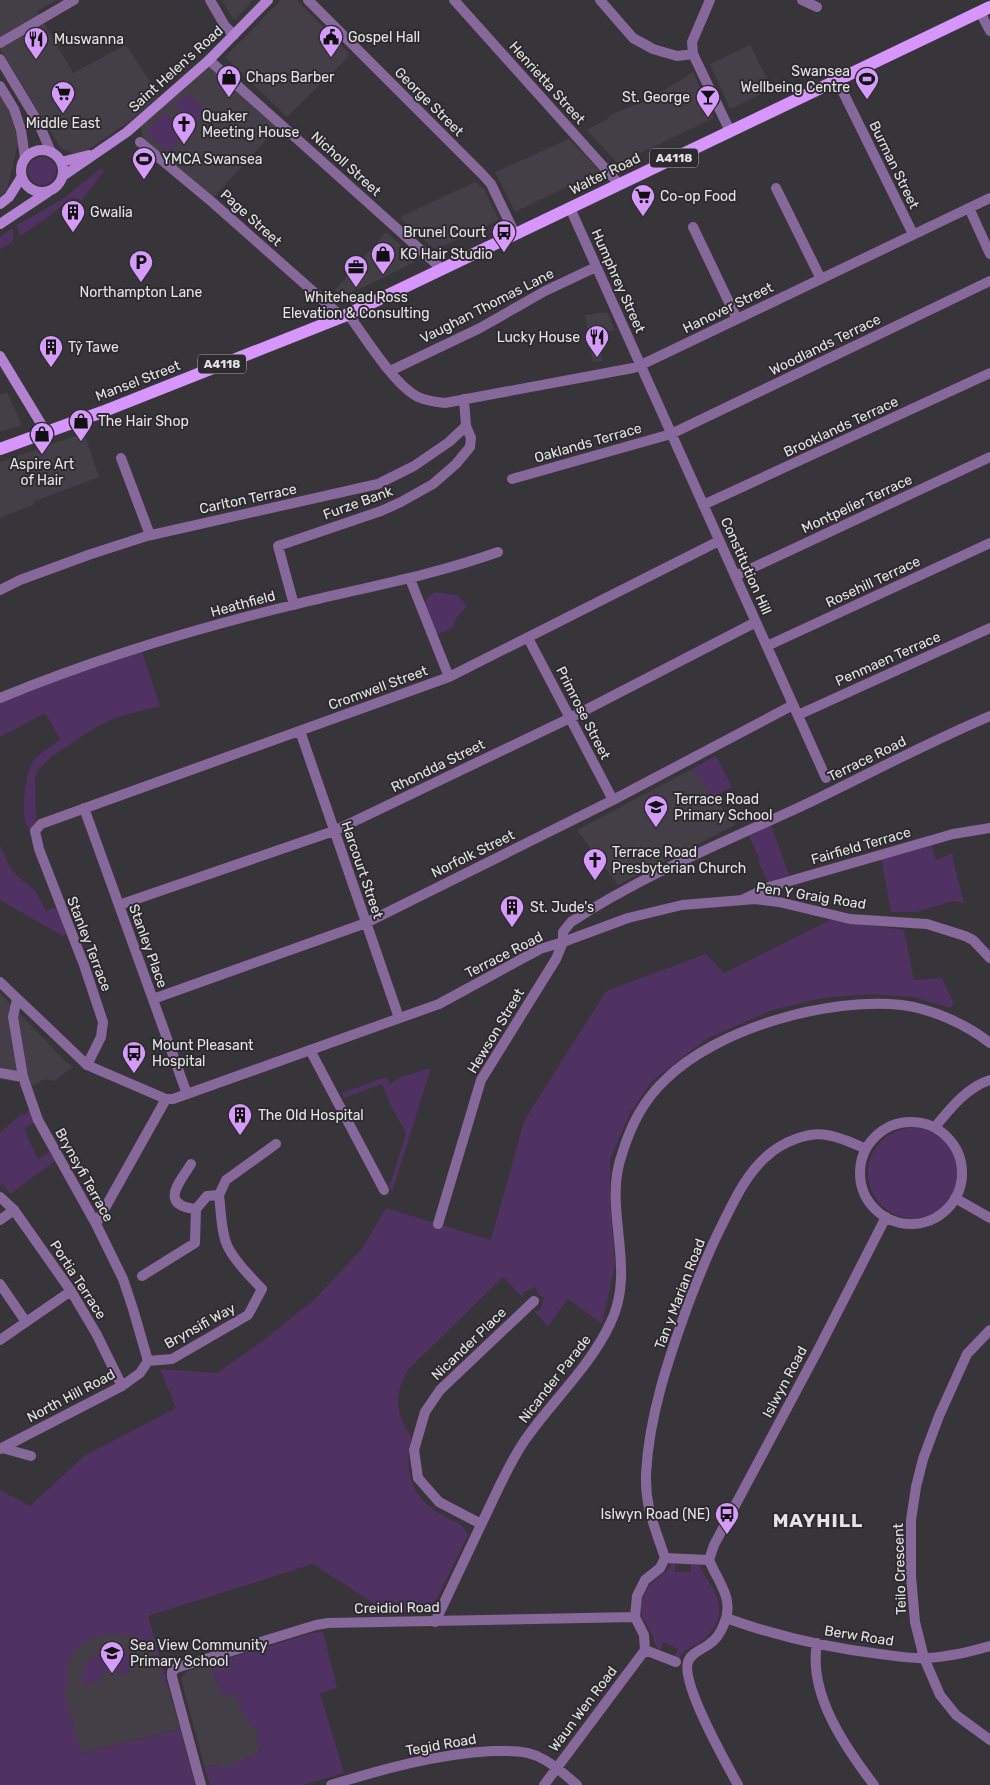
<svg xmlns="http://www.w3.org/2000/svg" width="990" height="1785" font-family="Rubik,sans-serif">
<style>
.built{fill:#443e47}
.green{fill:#503262}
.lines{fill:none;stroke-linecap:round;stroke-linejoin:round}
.minor{stroke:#86689a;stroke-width:10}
.tertiary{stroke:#86689a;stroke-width:10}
.secondary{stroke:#b482d2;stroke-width:10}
.primary{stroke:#d796fd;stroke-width:12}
.labels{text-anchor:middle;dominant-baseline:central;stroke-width:4;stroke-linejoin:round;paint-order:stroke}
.shield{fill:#2d2b2f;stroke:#aeacaf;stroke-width:1}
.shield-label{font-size:12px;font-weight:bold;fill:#e5e3e6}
.poi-label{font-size:14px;fill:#e5e3e6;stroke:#2d2b2f;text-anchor:start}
.street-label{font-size:14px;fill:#e5e3e6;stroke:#2d2b2f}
.district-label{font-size:19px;font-weight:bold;letter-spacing:1px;fill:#e5e3e6;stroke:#2d2b2f}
</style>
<rect width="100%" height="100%" fill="#373539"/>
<path class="built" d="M0 0H57L37 11 73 73 126 45 159 95 130 121 89 149 80 153H71L63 149 59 145 0 49Z
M222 0H253L236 19H233Z
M281 0H297L349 53V56L287 117 225 57Z
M750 45 772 89 730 109 710 64Z
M210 63 277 128 213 198 143 140 141 127Z
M693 72 714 118 619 163 616 162 587 130 609 118 608 116 652 98Z
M0 95 13 117 18 143 7 190 0 196Z
M569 139 600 171 515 212 495 172Z
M475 182 484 189 499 220 437 249 433 248 401 219 402 216Z
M386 232 411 254 415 262 368 285 342 296 335 290Z
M607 312 615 330 605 332 604 326 596 327 602 361 593 362 585 315Z
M7 392 22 425 0 432V395Z
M84 433 99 477 35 501 33 505 0 518V462Z
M692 769 735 825 618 885 577 830Z
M0 993 63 1059 73 1067 54 1081 45 1079 34 1085 0 1079Z
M148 1616 180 1729 81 1753 51 1643Z
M210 1664 223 1697 234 1692 250 1726 254 1725 260 1736 259 1752 223 1769 214 1765 205 1768 181 1679 184 1674 188 1671Z"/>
<path class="green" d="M187 93 206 110 194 122 173 106Z
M165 113 178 125 184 118 191 125 171 148 177 154 174 158 147 134V130Z
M28 171a14 14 0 1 1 28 0a14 14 0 1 1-28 0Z
M101 168 104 171 84 197 82 201 77 198H72L44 220 20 236 17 225 63 199Z
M12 228 14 233 12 242 0 250V237Z
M435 592 457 595 467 606 456 618 453 627 437 635 424 603 428 597Z
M141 649 160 706 118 717 98 726 52 756 38 770 35 777 36 818 31 830C30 829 27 826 26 824 21 810 25 770 35 759 42 752 52 746 60 739L45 713 0 737V701Z
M716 756 732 787 713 797 692 769Z
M771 825 789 875 768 882 758 861 760 860 749 836Z
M931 844 936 860 953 853V860L964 903 953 901 917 912H891L881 858Z
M0 846 12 871 35 891 46 911 54 908 59 911 66 934 63 936 0 900Z
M830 920 904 930 914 980 942 978 954 1004 950 1008 913 997 870 994 823 998 772 1010 706 1039 652 1081 630 1113 610 1159V1200L615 1265 602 1324 568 1299 548 1326 534 1311 540 1310 544 1298 539 1295 535 1287 524 1292 523 1298 503 1277 408 1370C394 1393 395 1415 411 1436 404 1475 410 1497 445 1517 458 1524 461 1521 468 1535L435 1602 425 1610 414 1613H396L381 1608 313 1564 148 1616 167 1685 164 1686 159 1668H155C153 1616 54 1625 69 1687L64 1689 81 1753 180 1729 195 1785H0V1490L30 1506 84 1456 176 1408 160 1369 217 1373 260 1343 314 1300 362 1249 386 1208 491 1240 524 1121 606 991 706 954 724 973Z
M431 1068 392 1192 388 1184 391 1182 406 1133 391 1106 382 1084 344 1098 342 1093 386 1077 390 1084 399 1078Z
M31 1109 36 1121 24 1129 38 1159 49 1152 55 1161 10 1194 3 1184 0 1186V1133L22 1113 24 1115Z
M868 1173a45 45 0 1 1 90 0a45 45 0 1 1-90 0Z
M671 1563H675V1572H691V1564L698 1565C701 1568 702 1571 704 1574 720 1598 729 1617 703 1640 695 1647 685 1647 679 1658L675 1656 678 1649 663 1642 660 1650C653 1645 655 1640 651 1633 649 1628 646 1624 643 1619 638 1606 644 1589 655 1580 661 1574 669 1572 671 1563Z
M323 1632 337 1688 320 1693 344 1773 303 1785H210L205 1768 214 1765 223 1769 259 1752 260 1749 255 1739 260 1736 254 1725 250 1727 234 1693 223 1697 210 1664 312 1633Z
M114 1648 123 1650 131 1654 128 1673 120 1674 115 1669 111 1668 103 1673 102 1680 84 1685C78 1665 93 1650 114 1648Z"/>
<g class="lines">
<path class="minor" d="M210 0 225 26 234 35
M308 0 482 174 491 184 515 234
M454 0 619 184
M600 0 633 38 653 49 677 56 693 54
M710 0 692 42 693 54 730 131
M802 0 817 7
M980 12 990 31
M0 43 74 0
M209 60 442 269
M837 80 913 234
M140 142 212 202 342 317
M776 188 821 279
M570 208 826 778
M969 208 990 254
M693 227 737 319
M348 314C365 337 394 385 418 397 427 401 436 402 445 403L633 368 641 365 990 198
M390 371 480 328 545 291 596 267
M121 458 150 535
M512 479 671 434 990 281
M703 505 990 373
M735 576 990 457
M410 579 449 677
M0 590 20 580 91 554 147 536 378 484 414 466 449 442 466 426 464 399
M294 605 278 546 381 511 401 502 433 484 456 464 470 447 471 438 466 426
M528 638 613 800
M767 646 990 543
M0 698C95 659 193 629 293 605 362 588 431 576 498 552
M798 715 990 628
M300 731 399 1018
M84 808 187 1094
M742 900 769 887 953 834 990 828
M119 905 334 831 570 718 756 622
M17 999 13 1017 23 1077 38 1120 96 1224 123 1279 133 1309 148 1361
M153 999 366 923 613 800 793 705
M310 1050 384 1190
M87 1065 101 1037 103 1022 84 965 39 849 35 831 41 824 449 677 719 541
M0 1073 23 1077
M860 1173a51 51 0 1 1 102 0a51 51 0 1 1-102 0Z
M935 1127C950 1109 967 1087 990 1080
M191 1164C180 1182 158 1205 196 1209
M219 1195 226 1180 276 1144
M0 1197 14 1210 71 1291 97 1335 122 1386
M955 1198 990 1218
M0 1220 14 1210
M96 1224 166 1099
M438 1224 481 1080 556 959 563 942V932L571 922C643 875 724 842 802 806 865 776 926 743 990 716
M142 1276 195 1243 196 1209 207 1196 219 1195
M0 1284 26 1322
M990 1330 967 1354 939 1416 923 1459 916 1487 911 1520V1576L915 1622 924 1658 940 1695 956 1715 990 1740
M0 1340 71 1291
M148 1361 172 1359 248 1315 262 1289C250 1276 237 1264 229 1249 221 1236 221 1210 219 1195
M2 1448 31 1456
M0 1449 122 1386 140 1373 148 1361
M481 1524 439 1502 418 1478 414 1450 425 1412 440 1390 534 1301
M665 1558C655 1527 645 1508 646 1474 649 1415 669 1357 689 1302 699 1276 709 1250 722 1225 734 1201 746 1174 767 1156 781 1143 808 1131 827 1135 840 1137 853 1143 866 1149
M665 1558 660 1568 645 1580 637 1596 635 1617 644 1635 645 1650 676 1662
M665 1558 709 1560
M709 1560 714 1545 818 1350 886 1217
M709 1560C718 1582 735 1599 724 1624 721 1632 716 1640 708 1645 701 1650 691 1653 688 1662 681 1684 726 1763 738 1785
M726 1618C776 1636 828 1648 880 1654 895 1656 911 1659 926 1658 948 1657 969 1652 990 1646
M435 1622C453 1584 471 1546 489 1508 500 1485 510 1462 525 1440 552 1401 589 1368 610 1324 638 1268 602 1210 622 1154 631 1125 643 1101 665 1080 717 1028 829 997 902 1005 932 1009 966 1024 990 1043
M817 1643C808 1694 845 1747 874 1785
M201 1785 172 1677V1672L176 1668 316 1625 328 1623 635 1617
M331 1785C383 1769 437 1754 492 1751 507 1751 523 1750 537 1756 553 1763 564 1774 577 1785
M544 1785 645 1650"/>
<path class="tertiary" d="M0 59 38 122 51 152
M0 86 14 109 21 130 25 158
M0 982 87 1065 166 1099H173L439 1004 540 949 563 942 628 918 682 905 755 899 779 902 850 919 927 924 965 936 973 940 990 958"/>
<path class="secondary" d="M21 171a21 21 0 1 1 42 0a21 21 0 1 1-42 0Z
M61 162 89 155
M63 176 127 132 209 60 268 0
M0 204 9 197 21 178
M0 224 48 192
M0 356 46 432"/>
<path class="primary" d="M0 449 102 412 342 317 990 7"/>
</g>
<defs>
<g id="civic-pin" transform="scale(1.25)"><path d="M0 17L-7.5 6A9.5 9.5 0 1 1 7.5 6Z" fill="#d69bfa" stroke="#2d2b2f"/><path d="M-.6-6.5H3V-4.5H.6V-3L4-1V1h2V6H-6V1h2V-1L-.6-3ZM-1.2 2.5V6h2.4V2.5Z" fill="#111"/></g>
<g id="restaurant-pin" transform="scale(1.25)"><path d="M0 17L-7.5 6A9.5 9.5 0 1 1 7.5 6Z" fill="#d69bfa" stroke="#2d2b2f"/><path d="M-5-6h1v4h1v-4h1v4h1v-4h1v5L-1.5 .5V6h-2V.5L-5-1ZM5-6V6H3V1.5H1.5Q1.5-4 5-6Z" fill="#111"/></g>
<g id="shop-pin" transform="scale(1.25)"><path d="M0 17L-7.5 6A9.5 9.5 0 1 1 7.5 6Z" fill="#d69bfa" stroke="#2d2b2f"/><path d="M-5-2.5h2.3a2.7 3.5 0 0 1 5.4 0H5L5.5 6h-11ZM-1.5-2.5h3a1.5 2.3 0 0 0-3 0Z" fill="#111"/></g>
<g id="stadium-pin" transform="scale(1.25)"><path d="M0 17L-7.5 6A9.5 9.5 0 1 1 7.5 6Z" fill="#d69bfa" stroke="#2d2b2f"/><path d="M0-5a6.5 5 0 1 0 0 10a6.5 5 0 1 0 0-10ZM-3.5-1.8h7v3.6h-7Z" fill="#111"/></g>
<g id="supermarket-pin" transform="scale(1.25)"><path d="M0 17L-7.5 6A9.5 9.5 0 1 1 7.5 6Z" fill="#d69bfa" stroke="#2d2b2f"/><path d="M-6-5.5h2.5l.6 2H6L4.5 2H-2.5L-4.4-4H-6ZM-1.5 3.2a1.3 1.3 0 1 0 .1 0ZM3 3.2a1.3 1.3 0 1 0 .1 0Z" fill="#111"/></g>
<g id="bar-pin" transform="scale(1.25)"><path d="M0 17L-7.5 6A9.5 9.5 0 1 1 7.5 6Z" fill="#d69bfa" stroke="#2d2b2f"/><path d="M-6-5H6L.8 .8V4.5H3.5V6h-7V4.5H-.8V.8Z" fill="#111"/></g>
<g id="church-pin" transform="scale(1.25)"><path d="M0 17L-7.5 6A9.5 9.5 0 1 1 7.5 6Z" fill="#d69bfa" stroke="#2d2b2f"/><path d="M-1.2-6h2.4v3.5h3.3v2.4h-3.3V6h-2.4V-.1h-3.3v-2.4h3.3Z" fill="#111"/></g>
<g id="building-pin" transform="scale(1.25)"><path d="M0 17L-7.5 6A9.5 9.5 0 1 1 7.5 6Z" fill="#d69bfa" stroke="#2d2b2f"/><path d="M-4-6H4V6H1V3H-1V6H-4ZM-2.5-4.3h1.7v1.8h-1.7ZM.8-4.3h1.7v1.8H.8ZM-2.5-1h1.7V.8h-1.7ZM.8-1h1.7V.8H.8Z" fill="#111"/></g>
<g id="bus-pin" transform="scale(1.25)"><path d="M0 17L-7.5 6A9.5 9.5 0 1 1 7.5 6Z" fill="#d69bfa" stroke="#2d2b2f"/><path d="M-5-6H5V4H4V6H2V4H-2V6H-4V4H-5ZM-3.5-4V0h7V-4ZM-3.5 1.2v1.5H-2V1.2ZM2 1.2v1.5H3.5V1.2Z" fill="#111"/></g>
<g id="parking-pin" transform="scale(1.25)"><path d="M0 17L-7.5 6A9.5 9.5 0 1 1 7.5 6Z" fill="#d69bfa" stroke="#2d2b2f"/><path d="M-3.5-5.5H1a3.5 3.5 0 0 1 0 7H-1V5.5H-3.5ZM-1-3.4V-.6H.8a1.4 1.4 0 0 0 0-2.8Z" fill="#111"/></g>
<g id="office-pin" transform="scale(1.25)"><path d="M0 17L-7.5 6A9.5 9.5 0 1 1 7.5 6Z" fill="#d69bfa" stroke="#2d2b2f"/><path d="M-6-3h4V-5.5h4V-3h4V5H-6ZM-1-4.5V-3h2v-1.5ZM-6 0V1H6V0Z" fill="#111"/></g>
<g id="school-pin" transform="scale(1.25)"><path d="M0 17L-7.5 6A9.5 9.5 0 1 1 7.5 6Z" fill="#d69bfa" stroke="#2d2b2f"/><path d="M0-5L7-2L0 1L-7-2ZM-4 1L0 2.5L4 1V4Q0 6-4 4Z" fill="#111"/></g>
</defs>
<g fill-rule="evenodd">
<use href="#civic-pin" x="331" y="37"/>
<use href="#restaurant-pin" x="36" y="39"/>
<use href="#shop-pin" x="229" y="77"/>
<use href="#stadium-pin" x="867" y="79"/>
<use href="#supermarket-pin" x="63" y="93"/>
<use href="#bar-pin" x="708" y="97"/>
<use href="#church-pin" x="184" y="124"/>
<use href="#stadium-pin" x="144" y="159"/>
<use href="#supermarket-pin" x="643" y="196"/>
<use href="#building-pin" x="73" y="212"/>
<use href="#bus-pin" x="504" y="232"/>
<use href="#shop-pin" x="383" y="254"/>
<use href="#parking-pin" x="141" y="262"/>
<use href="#office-pin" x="356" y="267"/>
<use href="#restaurant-pin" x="597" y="337"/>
<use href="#building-pin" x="51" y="347"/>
<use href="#shop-pin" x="81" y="421"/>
<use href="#shop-pin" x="42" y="434"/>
<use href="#school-pin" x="656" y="807"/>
<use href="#church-pin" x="595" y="860"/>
<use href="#building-pin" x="512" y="907"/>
<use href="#bus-pin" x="134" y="1053"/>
<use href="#building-pin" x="240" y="1115"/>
<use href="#bus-pin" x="727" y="1514"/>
<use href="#school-pin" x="112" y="1653"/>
</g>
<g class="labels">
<g class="shield">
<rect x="650" y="148.5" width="48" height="19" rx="4"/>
<rect x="198" y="354.5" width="48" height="19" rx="4"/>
</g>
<g class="shield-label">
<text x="674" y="158">A4118</text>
<text x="222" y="364">A4118</text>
</g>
<g class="poi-label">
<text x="348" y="37">Gospel Hall</text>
<text x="54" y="39">Muswanna</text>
<text x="850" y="71" text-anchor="end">Swansea<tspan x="850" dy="16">Wellbeing Centre</tspan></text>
<text x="246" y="77">Chaps Barber</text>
<text x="690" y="97" text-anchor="end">St. George</text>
<text x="202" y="116">Quaker<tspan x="202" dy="16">Meeting House</tspan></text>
<text x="63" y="123" text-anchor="middle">Middle East</text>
<text x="162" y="159">YMCA Swansea</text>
<text x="660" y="196">Co-op Food</text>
<text x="90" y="212">Gwalia</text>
<text x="486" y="232" text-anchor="end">Brunel Court</text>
<text x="400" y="254">KG Hair Studio</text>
<text x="141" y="292" text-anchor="middle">Northampton Lane</text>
<text x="356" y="297" text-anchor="middle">Whitehead Ross<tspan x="356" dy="16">Elevation &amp; Consulting</tspan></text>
<text x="580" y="337" text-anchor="end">Lucky House</text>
<text x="68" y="347">Tŷ Tawe</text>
<text x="98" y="421">The Hair Shop</text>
<text x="42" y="464" text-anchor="middle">Aspire Art<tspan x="42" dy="16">of Hair</tspan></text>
<text x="674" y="799">Terrace Road<tspan x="674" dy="16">Primary School</tspan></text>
<text x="612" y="852">Terrace Road<tspan x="612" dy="16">Presbyterian Church</tspan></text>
<text x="530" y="907">St. Jude's</text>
<text x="152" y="1045">Mount Pleasant<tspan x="152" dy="16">Hospital</tspan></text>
<text x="258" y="1115">The Old Hospital</text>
<text x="710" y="1514" text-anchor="end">Islwyn Road (NE)</text>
<text x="130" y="1645">Sea View Community<tspan x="130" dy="16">Primary School</tspan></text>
</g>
<g class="street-label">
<text transform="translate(176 69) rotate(-42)">Saint Helen's Road</text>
<text transform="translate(547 83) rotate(48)">Henrietta Street</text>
<text transform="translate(429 102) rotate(45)">George Street</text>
<text transform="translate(346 164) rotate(42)">Nicholl Street</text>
<text transform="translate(894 165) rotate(64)">Burman Street</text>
<text transform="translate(605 174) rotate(-26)">Walter Road</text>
<text transform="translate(251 218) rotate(42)">Page Street</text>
<text transform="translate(618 281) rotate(66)">Humphrey Street</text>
<text transform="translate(487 306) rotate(-27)">Vaughan Thomas Lane</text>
<text transform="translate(728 308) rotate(-26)">Hanover Street</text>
<text transform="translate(825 345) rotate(-26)">Woodlands Terrace</text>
<text transform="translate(138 381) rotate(-21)">Mansel Street</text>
<text transform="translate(841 427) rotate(-25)">Brooklands Terrace</text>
<text transform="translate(588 443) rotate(-16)">Oaklands Terrace</text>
<text transform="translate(248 499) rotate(-12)">Carlton Terrace</text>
<text transform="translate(358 503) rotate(-20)">Furze Bank</text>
<text transform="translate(857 504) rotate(-25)">Montpelier Terrace</text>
<text transform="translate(746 566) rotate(66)">Constitution Hill</text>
<text transform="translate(873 582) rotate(-25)">Rosehill Terrace</text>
<text transform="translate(243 604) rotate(-15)">Heathfield</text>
<text transform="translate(888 659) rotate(-24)">Penmaen Terrace</text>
<text transform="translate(378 688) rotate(-20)">Cromwell Street</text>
<text transform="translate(583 713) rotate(63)">Primrose Street</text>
<text transform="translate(867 759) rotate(-26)">Terrace Road</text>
<text transform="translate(438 766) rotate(-26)">Rhondda Street</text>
<text transform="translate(861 846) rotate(-16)">Fairfield Terrace</text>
<text transform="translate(473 854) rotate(-26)">Norfolk Street</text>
<text transform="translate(362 870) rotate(71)">Harcourt Street</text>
<text transform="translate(811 896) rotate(9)">Pen Y Graig Road</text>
<text transform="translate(89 944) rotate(69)">Stanley Terrace</text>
<text transform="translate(148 946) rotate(70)">Stanley Place</text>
<text transform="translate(504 955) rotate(-27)">Terrace Road</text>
<text transform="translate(496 1031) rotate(-59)">Hewson Street</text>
<text transform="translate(84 1175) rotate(61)">Brynsyfi Terrace</text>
<text transform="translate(78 1280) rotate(57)">Portia Terrace</text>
<text transform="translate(680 1294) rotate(-69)">Tan y Marian Road</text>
<text transform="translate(200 1326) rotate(-29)">Brynsifi Way</text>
<text transform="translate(469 1344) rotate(-44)">Nicander Place</text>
<text transform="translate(555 1379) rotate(-52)">Nicander Parade</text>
<text transform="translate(785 1382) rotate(-62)">Islwyn Road</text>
<text transform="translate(71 1396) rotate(-28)">North Hill Road</text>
<text transform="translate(900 1569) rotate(-92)">Teilo Crescent</text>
<text transform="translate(397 1608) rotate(-1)">Creidiol Road</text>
<text transform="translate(859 1636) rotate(9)">Berw Road</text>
<text transform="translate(583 1709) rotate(-53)">Waun Wen Road</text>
<text transform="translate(441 1745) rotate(-10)">Tegid Road</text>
</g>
<g class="district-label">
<text x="818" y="1520">MAYHILL</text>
</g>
</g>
</svg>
